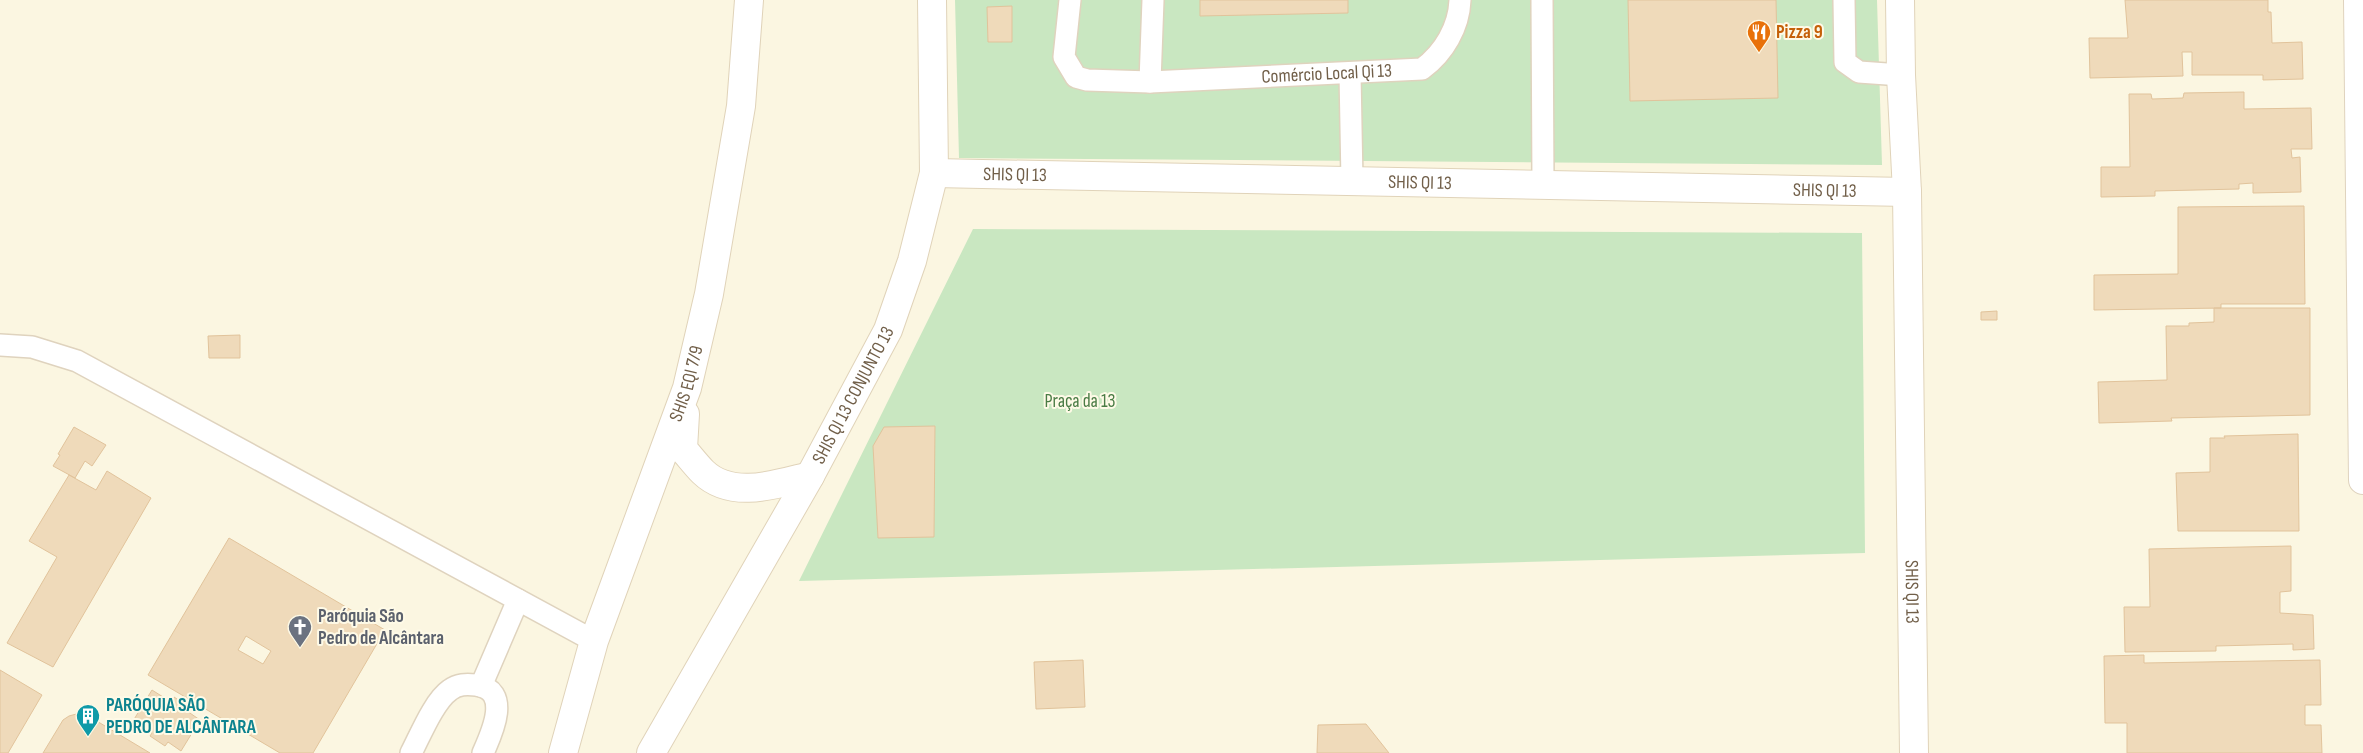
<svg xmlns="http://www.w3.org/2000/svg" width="2363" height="753" font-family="'Sofia Sans Condensed',sans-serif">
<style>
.green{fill:#c9e7c1}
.building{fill:#efdaba;stroke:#e1c39b;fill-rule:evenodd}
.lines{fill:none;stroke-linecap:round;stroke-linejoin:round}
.lane-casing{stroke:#dfd3be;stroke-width:24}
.street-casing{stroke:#dfd3be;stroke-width:30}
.secondary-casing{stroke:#e0d3b9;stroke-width:30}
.lane{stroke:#fff;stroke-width:21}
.street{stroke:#fff;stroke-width:28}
.secondary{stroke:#fff;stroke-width:28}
.labels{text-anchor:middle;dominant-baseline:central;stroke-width:4;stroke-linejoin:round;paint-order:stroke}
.food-label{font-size:19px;font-weight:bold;fill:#c56008;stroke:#fefae7;text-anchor:start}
.street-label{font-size:19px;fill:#715f49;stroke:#fefae7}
.park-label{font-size:19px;fill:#4a7c45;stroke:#fefae7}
.worship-label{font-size:19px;font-weight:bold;fill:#5b616d;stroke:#fefae7;text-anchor:start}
.culture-label{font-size:19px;font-weight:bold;fill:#0d838f;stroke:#fefae7;text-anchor:start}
</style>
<rect width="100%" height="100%" fill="#fbf6e1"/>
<path class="green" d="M955 0H1877L1882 165 959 158Z
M973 229 1862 233 1865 553 799 581Z"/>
<path class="building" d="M1200 0H1348V13L1200 16Z
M1628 0H1776L1778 98 1630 101Z
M2125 0H2268V12H2271L2272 43 2302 42 2303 79 2263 80V75H2192V52H2182L2183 76 2090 78 2089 38H2128Z
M1012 6V42H988L987 7Z
M2244 92V109L2311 108 2312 149H2291L2292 158 2300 157 2301 192 2253 193V183L2239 184V189L2155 191V196L2101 197V167H2130L2129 94H2151L2152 99 2183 98 2184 93Z
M2304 206 2305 304H2221V308L2094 310V275L2178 274V207Z
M2214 308H2310V415L2171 418 2172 421 2099 423 2098 382 2167 380 2166 326H2189V323L2214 322Z
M1997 311V320H1981V312Z
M240 335V358H209L208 336Z
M935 426 934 537 878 538 873 446 884 427Z
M74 427 106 445 92 466 85 461 75 478 53 466 60 455 58 454Z
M2298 434 2299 531H2178L2176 473 2210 472V438H2225L2224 436Z
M107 471 151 498 53 667 7 643 57 557 29 541 69 475 96 490Z
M229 538 385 630 313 753H280L148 675ZM246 636 271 651 263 664 238 650Z
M2291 546V591L2280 592V613L2313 615 2314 649 2293 650V644L2216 646V651L2125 652 2124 607H2150L2149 549Z
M2144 655V663L2320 660 2321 705H2305V725H2321L2322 753H2127V723H2105L2104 656Z
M1083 660 1085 707 1036 709 1034 662Z
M0 670 42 695 8 753H0Z
M152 690 171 702 174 697 189 707 187 711 200 720 181 751 168 742 165 746 150 736 152 733 133 721Z
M80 713 85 714 150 753H43L63 720 69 716Z
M1366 724 1389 753H1317L1318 725Z"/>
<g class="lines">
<g class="lane-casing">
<g id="lane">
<path id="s1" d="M1070 0 1064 57 1076 77 1087 80 1150 82 1422 69C1444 53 1459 27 1460 0"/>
<path d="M1542 0 1543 184"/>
<path d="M1844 0 1845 62 1859 72 1901 75"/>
<path d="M1350 73 1352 181"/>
<path d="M1150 82 1153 0"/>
<path d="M0 345 32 347 77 361 594 641"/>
<path d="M481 686 518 600"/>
<path d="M411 753C420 736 434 701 450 690 458 684 466 684 476 685 512 690 492 733 483 753"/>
</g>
</g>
<g class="street-casing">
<path id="street" d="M2358 0 2363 480"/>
</g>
<g class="secondary-casing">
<g id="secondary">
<path id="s2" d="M1900 0 1901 75 1907 192 1914 753"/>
<path id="s3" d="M934 173 1907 192"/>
<path d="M685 414 683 449C690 457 696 465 703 472 732 500 777 484 810 476"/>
<path id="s4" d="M563 753 594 641 687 388 709 294 741 106 749 0"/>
<path id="s5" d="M651 753 810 476 888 330 912 261 934 173 932 0"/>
</g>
</g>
<use href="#lane" class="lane"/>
<use href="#street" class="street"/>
<use href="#secondary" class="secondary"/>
</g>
<defs>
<g id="restaurant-pin" transform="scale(1.25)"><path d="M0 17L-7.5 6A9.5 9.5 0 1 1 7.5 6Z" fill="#e8710a" stroke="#fefae7"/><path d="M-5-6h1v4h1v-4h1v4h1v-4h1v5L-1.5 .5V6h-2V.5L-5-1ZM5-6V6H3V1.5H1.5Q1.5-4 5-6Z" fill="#fff"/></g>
<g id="church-pin" transform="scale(1.25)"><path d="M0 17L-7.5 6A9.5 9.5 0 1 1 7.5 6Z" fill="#6b7280" stroke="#fefae7"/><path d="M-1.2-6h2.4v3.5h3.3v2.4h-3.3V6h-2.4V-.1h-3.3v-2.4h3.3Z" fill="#fff"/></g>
<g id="building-pin" transform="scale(1.25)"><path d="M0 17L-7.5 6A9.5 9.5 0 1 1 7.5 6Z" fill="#0f9aa8" stroke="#fefae7"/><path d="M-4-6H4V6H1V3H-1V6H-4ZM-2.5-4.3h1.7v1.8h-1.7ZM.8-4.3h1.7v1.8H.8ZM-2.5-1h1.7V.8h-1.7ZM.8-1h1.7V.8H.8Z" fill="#fff"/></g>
</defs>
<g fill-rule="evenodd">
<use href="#restaurant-pin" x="1759" y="32"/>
<use href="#church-pin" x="300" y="627"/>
<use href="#building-pin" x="88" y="716"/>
</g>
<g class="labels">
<g class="food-label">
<text x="1776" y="32">Pizza 9</text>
</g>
<g class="street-label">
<text stroke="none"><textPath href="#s1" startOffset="332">Comércio Local Qi 13</textPath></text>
<text stroke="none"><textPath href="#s3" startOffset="81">SHIS QI 13</textPath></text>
<text stroke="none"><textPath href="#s3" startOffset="486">SHIS QI 13</textPath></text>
<text stroke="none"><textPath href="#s3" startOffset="891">SHIS QI 13</textPath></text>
<text stroke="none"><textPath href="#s4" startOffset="390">SHIS EQI 7/9</textPath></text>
<text stroke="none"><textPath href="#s5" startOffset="411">SHIS QI 13 CONJUNTO 13</textPath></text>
<text stroke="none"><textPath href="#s2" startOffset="592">SHIS QI 13</textPath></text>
</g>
<g class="park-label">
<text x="1080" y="401">Praça da 13</text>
</g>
<g class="worship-label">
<text x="318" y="616">Paróquia São<tspan x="318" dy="22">Pedro de Alcântara</tspan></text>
</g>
<g class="culture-label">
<text x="106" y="705">PARÓQUIA SÃO<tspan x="106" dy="22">PEDRO DE ALCÂNTARA</tspan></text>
</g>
</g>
</svg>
